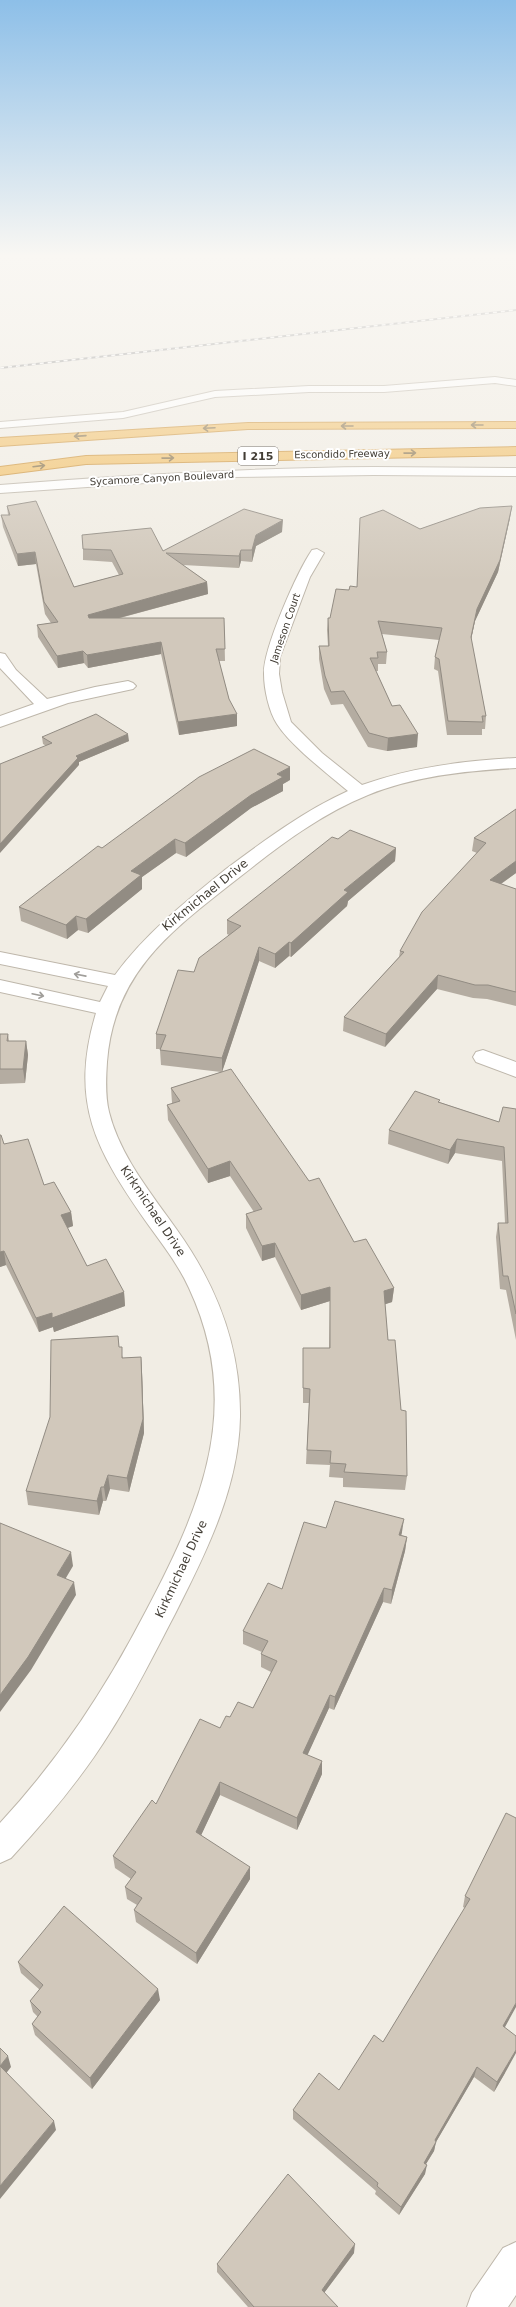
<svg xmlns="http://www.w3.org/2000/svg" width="516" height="2307" font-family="'DejaVu Sans',sans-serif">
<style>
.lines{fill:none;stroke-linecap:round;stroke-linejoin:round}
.minor-casing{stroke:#beb7ab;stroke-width:2}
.highway-casing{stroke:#cf9740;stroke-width:2}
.minor{fill:#fff;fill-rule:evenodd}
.highway{fill:#f2c36f;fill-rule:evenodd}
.rail-casing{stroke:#949494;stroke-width:2}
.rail{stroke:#fff;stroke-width:1.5;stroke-dasharray:4;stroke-linecap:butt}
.wall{fill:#b4aca1}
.shaded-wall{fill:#928c83}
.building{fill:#d1c8bb;stroke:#928c83}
.oneway{stroke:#88734c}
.oneway2{stroke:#a09e9a}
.labels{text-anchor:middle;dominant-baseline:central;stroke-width:4;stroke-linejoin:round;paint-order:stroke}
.far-street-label{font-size:10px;fill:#423d35;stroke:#fff}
.shield{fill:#fff;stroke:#7b7772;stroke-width:1}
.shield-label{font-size:11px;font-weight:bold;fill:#423d35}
.street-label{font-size:12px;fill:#423d35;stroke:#fff}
</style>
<rect width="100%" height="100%" fill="#f1ede4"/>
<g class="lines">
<g class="minor-casing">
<path id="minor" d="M495 377 516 380V386L495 383 384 392H309L215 397 123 418 0 428V422L123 412 215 391 309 386H384Z
M374 467 516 468V476L374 475 233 477 0 493V485C125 475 249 468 374 467Z
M317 549 324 553 310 577 280 657 279 674 282 692 291 722 322 753 362 785C412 767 464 761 516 758V768C466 771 415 776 368 795 321 814 280 845 241 876 174 929 114 970 107 1062 106 1078 105 1096 109 1112 120 1156 151 1193 177 1230 217 1286 241 1347 240 1417 239 1487 206 1553 175 1614 154 1654 134 1695 109 1734 81 1779 47 1819 11 1858L0 1863V1823C60 1758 105 1690 146 1611 202 1505 244 1406 189 1288 178 1264 162 1244 147 1223 96 1150 69 1103 96 1013L0 992V980L100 1002 108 986 0 964V952L115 975C146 933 185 902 226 869 265 840 304 811 348 791 328 774 291 746 277 724 269 712 264 689 264 674 263 649 297 572 312 550Z
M0 653 5 654 16 670 47 699 95 687 128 681 133 683 136 686 133 689 68 703 0 727V716L34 704 0 668Z
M483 1050 516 1062V1077L476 1062 473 1057 476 1052Z
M516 2242V2295L508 2307H467L472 2293 503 2248Z"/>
</g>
<g class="highway-casing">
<path id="highway" d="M516 422V428L248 429 0 446V438L248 423Z
M516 447V455L86 464 0 475V467L86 456Z"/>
</g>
<use href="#minor" class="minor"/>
<use href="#highway" class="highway"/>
<g class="rail-casing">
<path id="rail" d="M0 368 516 310"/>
</g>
<use href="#rail" class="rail"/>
</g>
<path class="wall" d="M7 506 74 587 119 575 112 562 83 560V549L163 551 282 532 256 546 252 562 241 561 239 568 183 565 207 582 208 594 120 618H224L225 661H219L229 699 237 726 179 735 161 654 88 668 84 663 58 668 38 637 37 625 51 623 45 614 36 564 18 566 3 527 1 515H8Z
M510 518 498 572 475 621 471 640 486 716 485 729H482V735H447L438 671 434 669 435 657 439 640 382 634 387 652 386 664H378V671H376L392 706 417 747 387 751 368 747 343 704 331 705 324 689 319 659V646H328L327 630 328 618H330L349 590 357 587 420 529Z
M42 737 129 741 79 762V765L43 744Z
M290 780 283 784V791L251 808 186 857 176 853 142 877V889L88 933 78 930 67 939 21 921 19 907 102 848Z
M516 809V873L501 884 516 889V1006L487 999 473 998 437 989 385 1047 343 1031 344 1017 399 957 400 951 477 853 472 851 474 838Z
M338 839 396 848 395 861 348 901 347 906 291 957 289 956 275 968 259 961 222 1072 309 1181 354 1242 394 1288 392 1302 385 1304 388 1340 401 1410 407 1476 405 1490 343 1487V1478L329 1477 330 1465 306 1464 309 1403H303V1348H329L330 1301 301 1310 275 1257 262 1261 246 1228V1214L254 1212 230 1176 208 1183 168 1120 167 1105 172 1104V1103L171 1088 221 1072 161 1065 160 1050 161 1049H156V1034L194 972 229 935 227 934V920Z
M0 1034H8L9 1041H26L28 1055 25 1083 0 1084Z
M440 1100 439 1102 499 1122 516 1109V1340L506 1290 500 1289 496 1237 498 1223H505L502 1161 455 1153 448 1164 388 1144 389 1130Z
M0 1135 4 1144 44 1185 71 1212 73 1226 67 1228 87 1266 124 1292 125 1306 54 1332 53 1327 39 1332 6 1265 0 1267Z
M118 1336 119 1347 123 1358 141 1357 142 1372 144 1433 129 1492 110 1489 106 1501H103L99 1515 28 1505 26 1491Z
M326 1528 402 1532 401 1535 407 1537 405 1551 391 1604 383 1602 334 1710 329 1708 307 1755 322 1761V1774L297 1830 220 1795 201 1835 250 1879 197 1964 136 1922 134 1910 137 1905 127 1899 125 1887 131 1879 115 1868 113 1856 220 1728 230 1717 253 1708 271 1672 261 1667V1654L262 1652 243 1644V1631L282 1589Z
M516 1818 505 2028V2073L494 2092 474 2077 436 2142 434 2151 426 2164 425 2174 399 2215 375 2194 376 2191 293 2119V2110L339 2090 383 2042 465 1908 463 1907 465 1896Z
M18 1962 160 2000 92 2089 35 2035 32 2024 38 2017 33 2012 30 2001 40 1990 21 1973Z
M354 2253 324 2293 338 2307H248L217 2272V2264Z"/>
<path class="shaded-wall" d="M512 506 510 518 498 572 475 621 469 649 471 637 477 609Z
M283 520 282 532 256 546 252 562V550L256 535Z
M241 550V561L239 568V556Z
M35 552 36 564 18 566 17 554Z
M207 582 208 594 89 626 88 615Z
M161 642V654L88 668 87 655Z
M83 651 84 663 58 668 57 656Z
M237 714V726L179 735 178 722Z
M128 734 129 741 79 762V765L0 853V844L76 756Z
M418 734 417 747 387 751 388 738Z
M290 767V780L283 784V791L251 808 186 857 185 843 277 774Z
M175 839 176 853 142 877V889L88 933 86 919 131 871Z
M396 848 395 861 348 901 347 906 291 957V943L344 890Z
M516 861V873L488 893 490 880Z
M76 916 78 930 67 939 66 925Z
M289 942V956L275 968V954Z
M259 947V961L222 1072V1058Z
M438 975 437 989 385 1047 386 1034Z
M26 1041 28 1055 25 1083 23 1069Z
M457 1139 455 1153 448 1164 450 1150Z
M230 1161V1176L208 1183V1169Z
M71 1212 73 1226 62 1230 61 1215Z
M275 1243V1257L262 1261V1246Z
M4 1251 6 1265 0 1267V1252Z
M330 1287V1301L301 1310V1295Z
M394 1288 392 1302 383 1305 384 1291Z
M124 1292 125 1306 54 1332 53 1327 39 1332 36 1318 52 1313Z
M141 1357 142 1372 144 1433 129 1492 127 1478Z
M108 1475 110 1489 106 1501 104 1487Z
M101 1487 103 1501 99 1515 97 1501Z
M404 1519 402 1532 398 1549 399 1535Z
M407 1537 405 1551 391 1604 392 1590Z
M71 1552 73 1566 60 1588 57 1575Z
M74 1582 76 1595 31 1670 0 1712V1695Z
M384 1588 383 1602 334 1710 335 1697Z
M330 1695 329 1708 303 1765V1753Z
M322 1761V1774L297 1830V1818Z
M220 1782V1795L197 1844 196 1832Z
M250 1867V1879L197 1964 196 1953Z
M158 1989 160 2000 92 2089 90 2078Z
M516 2003V2007L500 2036 503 2026Z
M516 2050V2053L505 2073 494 2092 497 2082Z
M8 2056 11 2067 4 2076 0 2066Z
M477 2067 474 2077 436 2142 434 2151 421 2172 424 2163 435 2140Z
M54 2121 56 2130 0 2199V2186Z
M427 2165 425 2174 399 2215 401 2207Z
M355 2244 354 2253 321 2297 322 2290Z"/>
<path class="building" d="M36 501 74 587 123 574 111 550 83 549 82 535 151 528 163 551 244 509 283 520 256 535 252 550H241L239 556 166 553 207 582 88 615 89 618H224L225 649H216L229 699 237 714 178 722 161 642 87 655 83 651 57 656 37 625 58 622 44 602 35 552 17 554 1 515H10L7 506Z
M512 506 500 560 477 609 471 637 486 716H482L483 722 448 721 439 659 435 657 442 628 378 621 387 652H377L378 658H370L392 706 400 705 418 734 388 738 369 733 344 691 331 692 325 676 319 646H329L328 618H330L336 589 349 590 350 586 357 587 360 518 383 510 420 529 480 508Z
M96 714 128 734 76 756 78 758 0 844V764L52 743 42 737Z
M254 749 290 767 277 774 283 777 251 795 185 843 175 839 131 871 141 875 86 919 76 916 66 925 19 907 98 846 102 848 199 777Z
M516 809V861L490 880 516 889V992L488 985H475L438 975 386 1034 344 1017 404 952 400 951 422 912 486 843 474 838Z
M350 830 396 848 344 890 348 892 291 943 289 942 275 954 259 947 222 1058 160 1050 166 1035 156 1034 178 970 194 972 199 958 241 926 227 920 332 837 338 839Z
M0 1034H8L7 1041H26L23 1069H0Z
M231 1069 309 1181 319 1178 354 1242 366 1239 394 1288 384 1291 388 1340H395L401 1410 406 1411 407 1476 344 1472 346 1464 330 1463 331 1451 307 1450 310 1389 303 1388V1348H330V1287L301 1295 275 1243 262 1246 246 1214 262 1209 230 1161 208 1169 167 1105 180 1101 171 1088Z
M415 1091 440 1100 438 1102 499 1122 503 1107 516 1109V1314L508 1276H503L498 1223H508L504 1147 457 1139 450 1150 389 1130Z
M0 1135H1L4 1144 28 1139 44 1185 54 1182 71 1212 61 1215 87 1266 106 1259 124 1292 52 1318V1313L36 1318 4 1251 0 1252Z
M118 1336 119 1347H122V1358L141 1357 143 1419 127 1478 108 1475 104 1487H101L97 1501 26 1491 50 1417 51 1340Z
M335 1501 404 1519 399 1535 407 1537 392 1590 384 1588 335 1697 330 1695 303 1753 322 1761 297 1818 220 1782 196 1832 250 1867 196 1953 134 1910 142 1898 125 1887 136 1872 113 1856 152 1800 156 1804 200 1719 220 1728 226 1716 230 1717 238 1702 253 1708 277 1661 261 1654 268 1641 243 1631 268 1583 282 1589 304 1522 326 1528Z
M0 1523 71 1552 57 1575 74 1582 28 1657 0 1695Z
M506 1813 516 1818V2003L503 2026 516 2036V2050L497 2082 477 2067 435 2140 436 2142 424 2163 427 2165 401 2207 377 2186 378 2183 293 2110 319 2073 339 2090 374 2035 383 2042 470 1899 465 1896Z
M64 1906 158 1989 90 2078 32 2024 41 2012 30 2001 43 1985 18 1962Z
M0 2048 8 2056 0 2066 54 2121 0 2186Z
M288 2174 355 2244 322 2290 338 2307H254L217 2264Z"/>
<defs><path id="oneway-shaft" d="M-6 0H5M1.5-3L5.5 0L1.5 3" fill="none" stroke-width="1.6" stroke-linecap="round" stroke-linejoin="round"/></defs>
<g class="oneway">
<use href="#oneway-shaft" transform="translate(477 425) rotate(180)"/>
<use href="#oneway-shaft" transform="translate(347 426) rotate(180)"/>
<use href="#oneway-shaft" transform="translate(209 428) rotate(177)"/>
<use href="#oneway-shaft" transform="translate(80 436) rotate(176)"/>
<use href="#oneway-shaft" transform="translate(410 453) rotate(-1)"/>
<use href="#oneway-shaft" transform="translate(168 458) rotate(-1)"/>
<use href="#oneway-shaft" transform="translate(39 466) rotate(-7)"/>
</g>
<g class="oneway2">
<use href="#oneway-shaft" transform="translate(80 975) rotate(-169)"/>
<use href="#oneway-shaft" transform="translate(38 995) rotate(12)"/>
</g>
<linearGradient id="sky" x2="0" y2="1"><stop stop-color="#8dbfe8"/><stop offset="0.44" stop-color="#f9f7f3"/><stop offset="1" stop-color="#f9f7f3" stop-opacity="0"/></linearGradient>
<rect width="516" height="581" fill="url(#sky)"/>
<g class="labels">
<g class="far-street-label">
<text transform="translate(342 454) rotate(-1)">Escondido Freeway</text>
<text transform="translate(162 478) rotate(-3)">Sycamore Canyon Boulevard</text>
<text transform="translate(285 628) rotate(-71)">Jameson Court</text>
</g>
<rect class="shield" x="238" y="447" width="40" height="18" rx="3"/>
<g class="shield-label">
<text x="258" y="456">I 215</text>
</g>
<g class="street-label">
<text transform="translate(205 895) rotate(-39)">Kirkmichael Drive</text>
<text transform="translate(153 1211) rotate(56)">Kirkmichael Drive</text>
<text transform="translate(181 1569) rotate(-65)">Kirkmichael Drive</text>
</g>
</g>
</svg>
